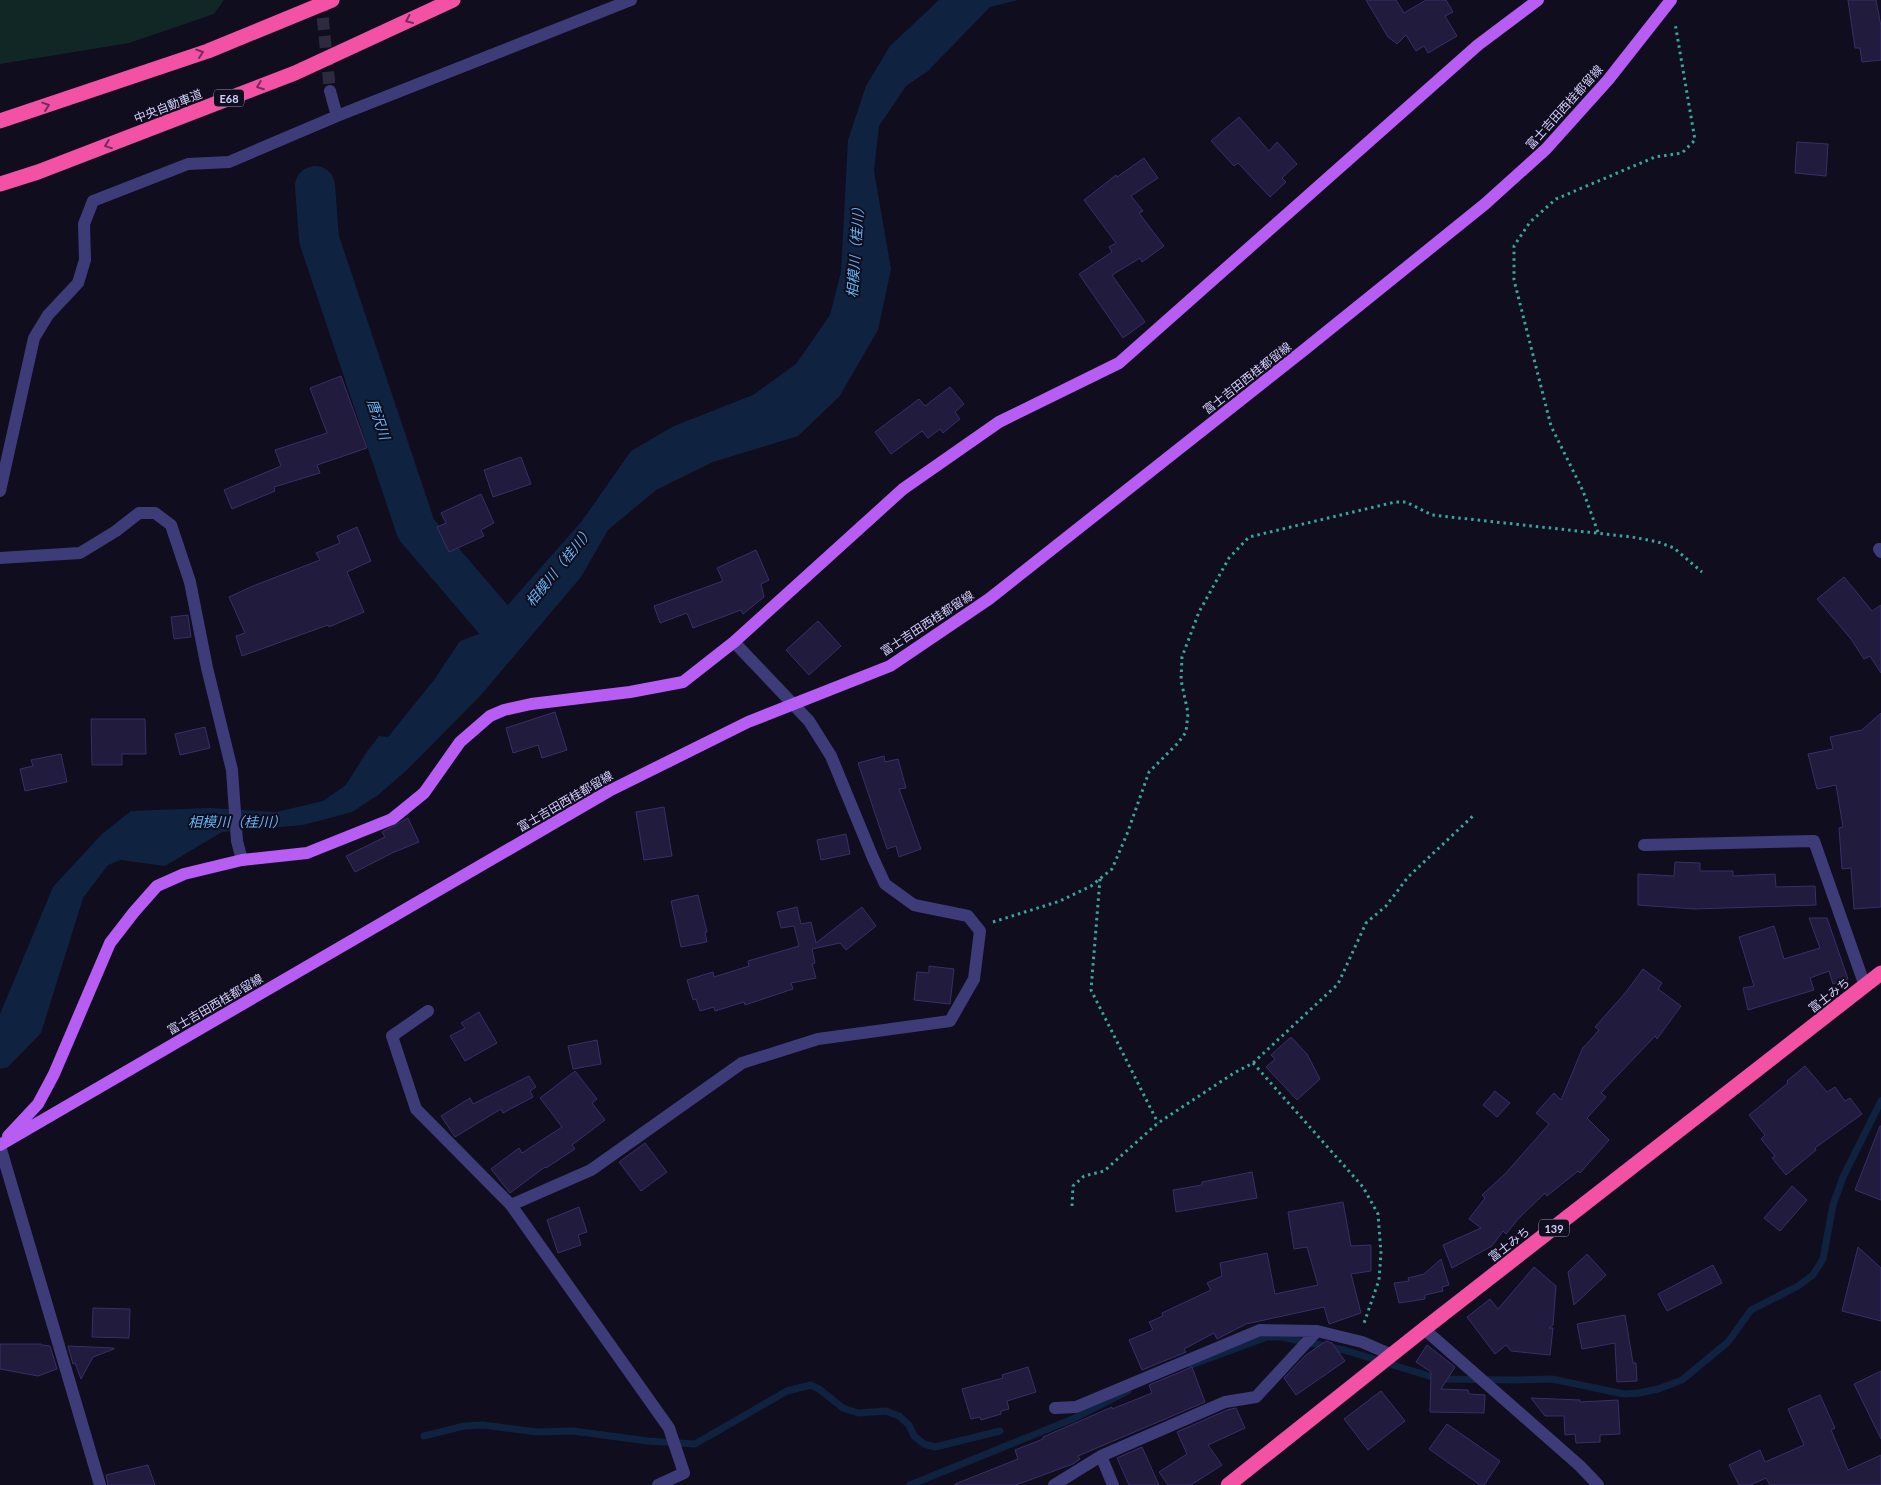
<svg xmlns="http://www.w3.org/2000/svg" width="1881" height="1485" font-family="Lato,'Noto Sans JP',sans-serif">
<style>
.green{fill:#112726}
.water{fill:#0f2340}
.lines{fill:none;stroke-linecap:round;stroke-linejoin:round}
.stream{stroke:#0f2340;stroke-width:7}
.river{stroke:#0f2340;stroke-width:40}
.building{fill:#211b3d;stroke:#382f68}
.minor-tunnel{stroke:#2d2a3f;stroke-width:12;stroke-dasharray:12 6;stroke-linecap:butt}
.path{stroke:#36a79e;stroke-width:3;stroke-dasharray:2.5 4;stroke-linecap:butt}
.minor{stroke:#3d3c79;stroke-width:12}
.major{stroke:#b75df3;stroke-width:12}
.highway{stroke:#f351a3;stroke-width:15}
.oneway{stroke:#762c5a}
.labels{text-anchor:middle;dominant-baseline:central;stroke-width:4;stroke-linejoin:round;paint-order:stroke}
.shield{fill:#100d1e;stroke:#9894b9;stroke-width:1}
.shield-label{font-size:11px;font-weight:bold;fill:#d2cefb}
.street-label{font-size:12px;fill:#d2cefb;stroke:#100d1e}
.water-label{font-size:14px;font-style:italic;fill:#63b4f4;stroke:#100d1e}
</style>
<rect width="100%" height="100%" fill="#100d1e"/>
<path class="green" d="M0 0H224L214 14 129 43 0 64Z"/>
<path class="water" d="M939 0H1018L990 7 928 71 906 86 879 126 874 171 891 269 878 330 839 397 798 436 713 462 656 490 608 530 581 577 481 695 407 770 378 795 352 812 303 825 222 832 165 866 120 860 108 865 83 898 41 1033 8 1067 0 1069V1014L53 887 102 834 131 811 210 808 276 812 323 801 346 785 366 753 379 736 388 737 434 680 460 641 484 632 582 521 631 451 674 426 753 395 796 364 830 315 841 272 848 140 866 86 890 46Z"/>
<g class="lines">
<path class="stream" d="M1191 1365 1267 1337H1282L1344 1350 1439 1379 1513 1380 1552 1379 1624 1394 1639 1393 1658 1389 1682 1380 1728 1342 1751 1310 1798 1286 1813 1275 1823 1259 1833 1205 1843 1177 1881 1101
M424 1436 464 1426 483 1425 537 1432 573 1431 648 1441 695 1444 787 1391 811 1385 819 1389 843 1408 858 1413 886 1411 899 1416 909 1425 914 1436 924 1444 935 1447 1000 1431
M910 1485 1075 1418 1128 1391"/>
<path class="river" d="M315 186 319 239 416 529 499 626"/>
</g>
<path class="building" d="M1366 0H1396L1404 13 1426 0H1446L1453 12 1445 16 1457 36 1428 53 1424 46 1416 51 1406 35 1397 44 1388 37Z
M1848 0H1876L1881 26V60L1862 62 1860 48H1855Z
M1239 117 1269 151 1277 142 1297 164 1282 178 1286 182 1270 197 1238 163 1234 166 1211 141Z
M1797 142 1828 144 1826 176 1795 173Z
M1144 158 1158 178 1131 196 1143 211 1139 213 1164 246 1142 262 1140 258 1112 275 1145 322 1123 338 1079 274 1112 252 1109 247 1116 243 1084 200 1116 175 1117 177Z
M341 376 367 448 317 465 320 473 274 487 275 491 232 509 224 490 281 466 275 450 327 433 310 388Z
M950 387 964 404 955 412 960 419 943 433 940 429 928 438 922 431 891 454 875 432 919 399 925 406Z
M521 457 531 484 493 497 484 470Z
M481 494 494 523 481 530 484 536 449 552 437 527 446 523 441 513Z
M357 527 371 561 347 572 364 612 329 627 328 625 242 656 236 636 245 633 229 597 253 586 320 560 316 553 340 543 337 536Z
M756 550 769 580 761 584 764 597 743 614 741 610 693 628 687 613 660 623 654 606 723 581 717 568Z
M1844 577 1872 611 1881 605V673L1870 656 1864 659 1851 639 1817 599Z
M188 615 191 637 174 639 171 617Z
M818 621 841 646 809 675 786 650Z
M555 712 567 750 542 758 538 745 513 753 506 728Z
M1881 713V907L1854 909 1851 868 1842 869 1839 828 1843 827 1836 785 1817 789 1808 754 1833 749 1830 737 1862 730Z
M91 719H145L146 754H122V765H92Z
M205 727 210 748 180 755 175 734Z
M61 754 67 782 25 791 20 769 33 766 31 760Z
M884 756 885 762 898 759 906 788 899 789 921 849 899 857 896 846 887 849 858 763Z
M664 807 672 856 644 860 636 812Z
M408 818 419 842 392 853 355 872 346 856 385 837 382 832Z
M846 834 850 854 821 860 817 840Z
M1675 862 1700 863V871H1733V876L1775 874 1776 887 1815 886 1816 905 1695 909 1638 905V874L1674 876Z
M698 895 707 932H705L707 942 681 947 671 901Z
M797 907 801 924 811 922 816 943 862 907 876 926 846 950 840 943 812 949 815 963 812 964 816 978 791 983 793 989 745 1005 744 1002 715 1011 714 1007 700 1011 696 999 693 1000 687 980 713 972 714 977 749 966 748 961 799 946 794 926 781 928 777 912Z
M1809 918H1827L1848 979 1833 984 1829 971 1810 978 1814 990 1748 1010 1743 988 1754 986 1739 937 1774 926 1784 959 1820 948Z
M929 966 954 969 950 1004 914 1000 917 972 929 973Z
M1643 969 1662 983 1658 989 1681 1006 1657 1039 1655 1036 1601 1093 1606 1097 1587 1118 1609 1140 1580 1173 1578 1171 1547 1196 1545 1193 1519 1218 1506 1234 1503 1231 1492 1246 1452 1268 1443 1245 1481 1228 1469 1219 1485 1198 1482 1195 1505 1174 1549 1124 1536 1113 1554 1093 1561 1100 1583 1047H1584L1599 1030 1595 1027 1626 992Z
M479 1012 497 1043 465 1061 450 1036 465 1028 461 1023Z
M1291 1037 1307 1054 1320 1079 1297 1100 1266 1067 1275 1059 1271 1055Z
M597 1040 601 1064 573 1069 568 1046Z
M1805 1066 1827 1092 1835 1087 1845 1101 1850 1098 1862 1114 1815 1148 1816 1150 1786 1175 1772 1158 1775 1156 1761 1139 1765 1135 1749 1115 1788 1083 1787 1081Z
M575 1071 597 1099 592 1103 605 1120 572 1145 575 1149 546 1168 545 1167 510 1193 491 1169 519 1148 522 1153 562 1127 540 1098Z
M529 1076 536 1087 530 1091 533 1097 503 1113 501 1109 455 1137 441 1116 470 1098 473 1104Z
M1495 1091 1510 1103 1497 1117 1483 1105Z
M1880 1126H1881V1200L1855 1190Z
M645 1143 667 1172 641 1191 619 1162Z
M1252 1172 1257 1198 1176 1212 1173 1190 1202 1185V1182Z
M1792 1186 1807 1200 1780 1231 1764 1218Z
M1343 1202 1351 1246 1371 1245V1271L1351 1274 1361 1313 1329 1324 1324 1307 1246 1324 1217 1339 1214 1333 1184 1349 1186 1352 1142 1370 1129 1340 1153 1330 1149 1322 1163 1316 1162 1313 1211 1290 1207 1283 1222 1276 1220 1263 1267 1253 1275 1294 1318 1285 1307 1247 1294 1249 1288 1212Z
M579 1207 587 1232 578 1235 581 1245 558 1253 547 1220Z
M1858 1247 1881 1268V1321L1842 1311Z
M1587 1254 1606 1275 1574 1305 1568 1272Z
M1441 1259 1449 1285 1442 1287 1443 1291 1425 1295V1299L1399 1303 1394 1283 1409 1281 1408 1278 1424 1274Z
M1713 1265 1722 1283 1667 1311 1658 1294Z
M1534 1267 1556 1286 1553 1325 1549 1328H1553L1550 1355 1511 1351 1506 1345 1495 1354 1467 1317 1490 1299 1498 1309Z
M93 1308 130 1309 129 1338 92 1337Z
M1625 1315 1633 1363H1636L1637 1381 1617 1382 1615 1343 1582 1349 1577 1324Z
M1326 1341 1332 1343 1345 1361 1296 1395 1284 1378 1306 1355Z
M0 1344H41L42 1345 50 1346 57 1369 38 1376 0 1369Z
M1427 1345 1455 1367 1441 1389 1468 1390 1469 1394 1485 1395 1484 1413 1430 1412 1431 1372 1416 1362Z
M68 1346 114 1348V1349L93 1357 81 1379 75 1363 73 1364Z
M1028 1367 1036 1392 1007 1401 1009 1409 1001 1411V1414L981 1420 980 1417 971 1419 962 1389 1003 1378 1002 1375Z
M1192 1367 1205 1402 1078 1456 1080 1459 1073 1464 1016 1485H955V1484L1018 1459 1015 1450 1043 1439V1437L1112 1407V1409L1152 1393 1149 1385Z
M1881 1371V1439L1854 1384Z
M1381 1391 1405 1421 1368 1450 1344 1419Z
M1820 1395 1835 1428 1831 1430 1848 1470 1881 1455V1485H1770L1766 1478 1750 1485H1739L1729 1465 1760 1450 1765 1462 1804 1445 1788 1409Z
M1531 1398 1580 1400V1402L1618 1400 1620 1434 1600 1435V1442L1576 1443 1575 1434 1565 1435 1564 1416H1545Z
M1236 1408 1245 1428 1208 1445 1222 1465 1191 1485H1168L1159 1472 1187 1454 1177 1432 1227 1410Z
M1447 1424 1500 1461 1484 1485H1480L1429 1449Z
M1142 1447 1159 1485H1129L1117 1458Z
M148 1465 155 1485H108L106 1475Z"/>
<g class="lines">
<path class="minor-tunnel" d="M321 0 330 91"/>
<path class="path" d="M1598 532 1583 491 1551 426 1514 280V246L1530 222 1556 199 1655 157 1682 153 1695 140 1675 23
M1100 879 1091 990 1158 1123
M993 922 1060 901 1091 886 1112 869 1127 834 1149 772 1178 743 1186 732 1188 713 1181 680 1182 657 1199 612 1229 558 1249 537 1395 502H1406L1432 515 1632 537 1658 542 1674 548 1702 572
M1253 1063 1363 1187 1378 1214 1381 1253 1379 1280 1363 1326
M1072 1206 1073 1186 1084 1176 1104 1171 1158 1123 1234 1073 1253 1063 1338 984 1366 923 1386 906 1408 877 1475 814"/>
<path class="minor" d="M330 91 337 116
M0 491 34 338 48 315 78 283 85 260 84 224 93 201 188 164 229 162 337 116 631 0
M1879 549 1881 552
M0 558 80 553 116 531 139 513H155L171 525 190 582 207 668 232 770 237 841 242 860
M1644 845 1814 841 1865 986
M428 1011 392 1036 416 1109 511 1205
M0 1146 100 1485
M1424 1329 1580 1466 1598 1485
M1055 1408 1076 1407 1260 1330 1317 1331 1362 1342 1392 1355
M1101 1456 1113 1485
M658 1485 684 1473 669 1428 511 1205 591 1170 742 1063 818 1039 950 1021 974 979 980 931 968 916 914 905 885 884 873 858 831 756 809 721 734 642
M1054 1485 1101 1456 1225 1402 1256 1397 1317 1331"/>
<path class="major" d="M8 1136 38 1104 54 1074 110 943 134 912 157 886 184 874 242 860 307 853 392 819 424 793 460 742 490 716 504 710 531 704 630 692 683 682 734 642 903 489 999 422 1119 363 1478 45 1538 0
M0 1145 609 791 748 722 890 666 989 599 1304 350 1485 204 1546 149 1608 80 1671 0"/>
<path class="highway" d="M0 121 208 51 332 0
M0 184 38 172 295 73 453 0
M1228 1485 1424 1329 1881 973"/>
</g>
<defs><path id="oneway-chevron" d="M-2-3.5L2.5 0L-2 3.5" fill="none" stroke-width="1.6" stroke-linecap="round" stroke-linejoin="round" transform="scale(1.25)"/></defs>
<g class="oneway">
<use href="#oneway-chevron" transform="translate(409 20) rotate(155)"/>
<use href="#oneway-chevron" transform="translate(200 53) rotate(-19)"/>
<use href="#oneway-chevron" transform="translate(260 86) rotate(159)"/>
<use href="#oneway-chevron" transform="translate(46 106) rotate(-19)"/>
<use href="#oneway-chevron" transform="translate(108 145) rotate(159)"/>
</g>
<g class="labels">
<g class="shield">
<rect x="214" y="89.5" width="30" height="17" rx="4"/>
<rect x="1539" y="1219.5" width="30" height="17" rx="4"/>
</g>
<g class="shield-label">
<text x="229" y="98">E68</text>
<text x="1554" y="1228">139</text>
</g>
<g class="street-label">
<text transform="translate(168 106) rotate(-21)">中央自動車道</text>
<text transform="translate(1564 107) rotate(-48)">富士吉田西桂都留線</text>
<text transform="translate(1247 378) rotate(-38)">富士吉田西桂都留線</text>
<text transform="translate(927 623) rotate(-33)">富士吉田西桂都留線</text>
<text transform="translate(565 801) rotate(-30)">富士吉田西桂都留線</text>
<text transform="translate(1829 995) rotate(-38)">富士みち</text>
<text transform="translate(215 1004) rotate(-30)">富士吉田西桂都留線</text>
<text transform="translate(1509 1244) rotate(-38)">富士みち</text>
</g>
<g class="water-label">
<text transform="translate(855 249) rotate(-86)">相模川（桂川）</text>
<text transform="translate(379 419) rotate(71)">唐沢川</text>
<text transform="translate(559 566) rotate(-51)">相模川（桂川）</text>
<text x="237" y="821">相模川（桂川）</text>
</g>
</g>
</svg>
